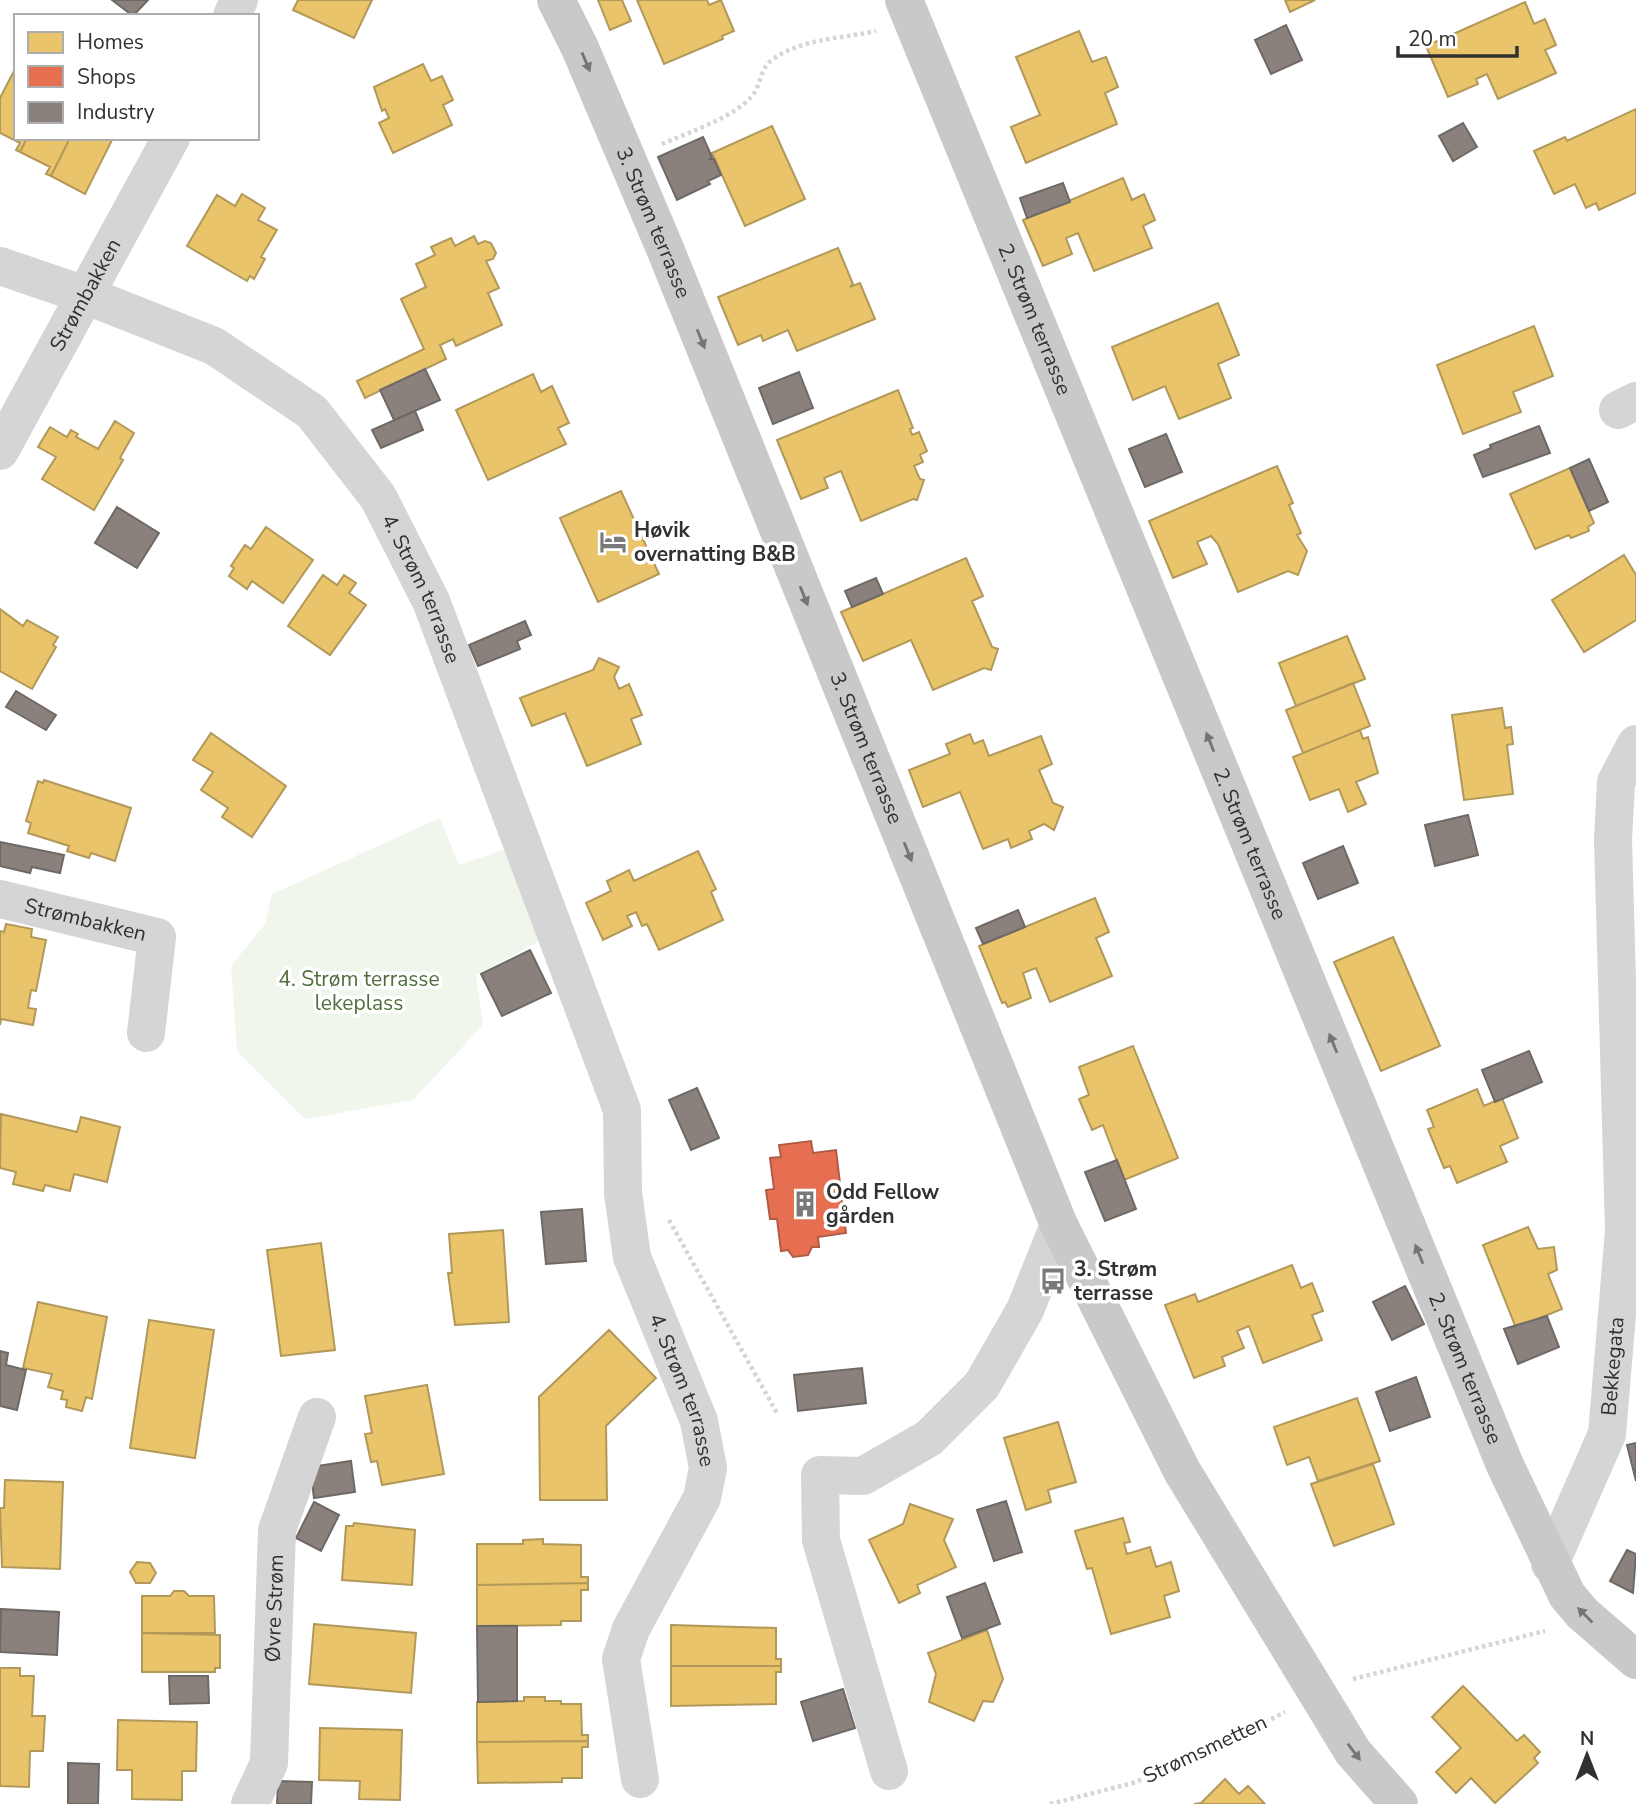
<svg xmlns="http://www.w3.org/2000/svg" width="1636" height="1804" font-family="'Nunito Sans',sans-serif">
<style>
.green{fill:#f1f6ed}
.homes{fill:#e9c46a;stroke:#b29859;stroke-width:2}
.shops{fill:#e76f51;stroke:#b05c47;stroke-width:2}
.industry{fill:#8a817c;stroke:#6f6966;stroke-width:2}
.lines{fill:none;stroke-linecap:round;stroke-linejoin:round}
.path{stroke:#d5d5d5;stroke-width:4.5;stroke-dasharray:3.5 3.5;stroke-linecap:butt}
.minor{stroke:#d5d5d5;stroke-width:38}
.major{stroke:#c9c9c9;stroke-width:38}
.oneway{fill:#757575}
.labels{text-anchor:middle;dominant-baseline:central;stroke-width:7;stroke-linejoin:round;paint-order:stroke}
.street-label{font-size:21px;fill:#313131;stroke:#fff}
.poi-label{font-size:21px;font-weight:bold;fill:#313131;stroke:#fff;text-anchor:start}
.park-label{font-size:21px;fill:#506e3d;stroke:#fff}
</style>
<rect width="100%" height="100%" fill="#fff"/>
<path class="green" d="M440 818 459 865 521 844 556 932 476 975 483 1025 413 1100 305 1119 237 1051 231 966 265 924 272 894Z"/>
<path class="homes" d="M298 0H372L354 38 293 10Z
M598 0H622L631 21 610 30Z
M637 0H707L709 5 721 0 734 31 722 36 723 39 664 64Z
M1285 0H1315L1290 12Z
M1525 2 1534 24 1545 19 1556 45 1545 50 1556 73 1498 99 1487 74 1476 79 1478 84 1448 97 1426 46Z
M1079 31 1092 62 1106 57 1118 87 1105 93 1117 124 1026 163 1011 127 1040 115 1016 57Z
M423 64 431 81 442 76 453 100 443 105 452 125 393 153 379 123 389 118 385 109 382 111 374 87Z
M14 71 16 138H27L20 152 16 150 20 143 0 133V98Z
M1636 109V193L1599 210 1596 203 1586 208 1575 184 1554 194 1534 151 1565 137 1567 141Z
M772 126 805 199 745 226 712 153Z
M27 138H70L51 176 46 174 50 167 20 152Z
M70 138H113L85 194 51 176Z
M1123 178 1132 200 1144 194 1155 220 1143 226 1152 248 1094 271 1078 233 1066 238 1072 254 1043 266 1023 220Z
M242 194 265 208 258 220 277 230 261 257 265 259 254 279 250 276 247 281 187 246 217 195 235 206Z
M474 236 478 244 485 241 491 243 496 253 493 259 486 261 499 288 488 293 502 325 456 346 453 339 440 345 446 359 365 398 357 381 424 349 401 299 426 287 416 264 435 255 431 247 451 238 455 246Z
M838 248 853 284 850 287 860 283 875 319 797 351 788 330 763 341 761 335 738 345 718 297Z
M1218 303 1239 355 1218 364 1231 398 1179 419 1165 386 1133 400 1112 347Z
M1534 326 1553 376 1513 392 1521 412 1463 434 1437 365Z
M533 374 541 392 552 386 569 423 558 428 566 444 488 480 456 410Z
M898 390 913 428 910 429 912 435 919 432 927 451 920 455 923 462 914 466 920 479 924 480 917 500 913 499 861 521 841 471 824 478 828 488 801 499 777 440Z
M115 421 134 433 120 458 123 460 94 510 42 479 56 457 38 447 50 427 67 437 71 430 78 434 76 437 98 449Z
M1277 466 1293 503 1289 505 1301 533 1297 535 1307 551 1298 575 1288 571 1238 592 1218 544 1211 536 1197 542 1207 564 1173 578 1149 521Z
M1570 468 1594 523 1588 527 1589 531 1571 538 1569 535 1535 549 1510 494Z
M621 491 659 574 598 602 560 518Z
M266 527 313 560 283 603 252 581 247 589 229 576 234 568 231 566 245 545 251 549Z
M1624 555 1636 575V620L1584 652 1552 600Z
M966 558 983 596 972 601 992 647 998 649 991 670 984 668 933 690 911 640 863 661 841 612Z
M323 575 337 585 344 575 356 583 349 593 366 605 330 655 288 626Z
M0 609 23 626 27 620 58 637 53 645 56 647 32 689 0 671Z
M1347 636 1365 679 1296 706 1279 663Z
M599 658 619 667 614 677 619 689 629 684 642 715 631 719 641 744 587 766 565 713 532 726 520 698 593 670Z
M1353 683 1370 726 1303 753 1286 710Z
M1502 708 1505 728 1511 727 1513 744 1507 745 1513 794 1464 800 1452 715Z
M1360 730 1363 739 1368 737 1378 773 1356 782 1366 804 1348 812 1339 789 1310 800 1293 757Z
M211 733 286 786 252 837 222 817 228 808 201 790 213 772 193 760Z
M970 734 974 744 983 740 989 756 1041 736 1052 764 1039 770 1053 803 1063 807 1054 830 1044 824 1029 831 1032 839 1011 848 1008 839 983 849 960 792 923 807 909 770 950 754 946 744Z
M44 780 131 808 115 861 91 853 89 858 67 851 69 846 28 833 31 823 26 821 38 781 43 783Z
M698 851 716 889 711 892 723 920 659 950 647 924 642 926 636 912 627 916 632 926 603 940 586 903 611 891 607 881 629 870 634 881Z
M1095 898 1109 932 1096 938 1112 976 1050 1002 1036 968 1023 973 1031 998 1008 1007 1005 1002 1002 1003 979 946Z
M6 924 32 929 31 937 46 940 36 991 31 990 28 1008 36 1009 33 1025 1 1019 0 1025V931L4 932Z
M1393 937 1440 1046 1381 1071 1334 962Z
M1133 1046 1178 1158 1124 1180 1103 1125 1092 1130 1079 1099 1089 1095 1079 1067Z
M1477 1089 1484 1106 1502 1098 1518 1138 1500 1146 1507 1162 1457 1183 1450 1166 1444 1168 1428 1129 1434 1127 1427 1110Z
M1 1114 77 1132 81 1117 120 1127 107 1182 74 1174 70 1191 45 1185 43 1191 13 1184 16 1172 0 1168Z
M1528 1227 1538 1249 1554 1247 1557 1270 1548 1274 1562 1309 1516 1328 1483 1245Z
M503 1230 509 1322 455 1325 448 1273H452L449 1234Z
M321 1243 335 1350 281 1356 267 1250Z
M1292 1265 1301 1288 1312 1283 1323 1311 1312 1315 1322 1340 1263 1363 1249 1326 1237 1331 1244 1348 1222 1357 1225 1366 1194 1378 1165 1305 1195 1294 1198 1302Z
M38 1302 107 1317 92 1399 86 1397 82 1411 66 1407 67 1400 61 1399 63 1391 48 1387 52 1374 23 1368Z
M149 1320 214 1330 195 1458 130 1448Z
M609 1330 656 1378 606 1426 607 1500H540L539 1397Z
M427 1385 444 1474 382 1485 377 1461 371 1462 365 1434 372 1433 365 1396Z
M1357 1398 1380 1461 1318 1481 1309 1457 1287 1465 1274 1427Z
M1058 1422 1076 1482 1048 1490 1051 1502 1026 1510 1004 1438Z
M1373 1464 1394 1524 1334 1546 1311 1484Z
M5 1480 63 1482 60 1569 2 1567 0 1508H4Z
M910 1504 953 1519 944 1540 956 1567 917 1585 920 1593 899 1603 869 1540 903 1524Z
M1123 1518 1130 1542 1124 1543 1127 1554 1150 1547 1156 1567 1171 1562 1179 1591 1164 1596 1170 1617 1111 1634 1092 1568 1087 1569 1075 1531Z
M354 1523 415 1530 412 1585 342 1580 346 1526H353Z
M543 1539V1544L581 1545V1577H588V1583L477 1585V1544H523V1540Z
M137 1562 150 1563 156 1573 150 1583H136L130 1572Z
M588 1583V1590H581V1621H561V1625L477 1626V1585Z
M174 1591H184L189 1596H214L215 1633H142V1596H170Z
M314 1624 416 1633 411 1693 309 1684Z
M671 1625 776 1628V1659H781V1666H671Z
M987 1630 1003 1679 993 1702 983 1701 974 1721 929 1702 936 1674 928 1653Z
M142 1633 220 1635V1668H215V1672H142Z
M671 1666H781V1672H776V1704L671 1706Z
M0 1668H20V1676H34L32 1716H45L43 1751H30L29 1787 0 1786Z
M1463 1686 1517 1741 1524 1735 1540 1752 1534 1758 1538 1763 1495 1803 1471 1778 1456 1793 1436 1772 1461 1748 1432 1717Z
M524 1697H545V1701H561V1704H581L582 1735H588V1741L477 1742V1702L524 1701Z
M118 1720 197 1722 196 1771H182V1800L132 1799V1770H117Z
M320 1728 402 1730 400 1800 359 1799 360 1781 319 1780Z
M588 1741V1747H582V1778H562V1782L478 1783 477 1742Z
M1225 1779 1239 1794 1248 1786 1265 1804H1194L1201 1803Z"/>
<path class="shops" d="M811 1141 813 1153 836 1150 846 1233 818 1237 819 1247H812L808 1255 793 1257 788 1250 781 1251 777 1219H770L766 1190 774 1189 770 1158 781 1157 779 1145Z"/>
<path class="industry" d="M112 0H148L133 16Z
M1286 25 1302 60 1271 74 1255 40Z
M1463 123 1477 147 1453 161 1439 136Z
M703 137 712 157 710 159H714L721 175 708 181 710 184 677 200 658 157Z
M1063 183 1070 202 1027 218 1020 198Z
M425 369 440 400 394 420 380 390Z
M799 372 813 408 773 424 759 388Z
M415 411 423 430 381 448 372 430Z
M1539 426 1550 453 1483 477 1474 455 1491 448 1490 445Z
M1166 434 1182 472 1145 487 1129 449Z
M1589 459 1608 502 1589 511 1570 468Z
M117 507 159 533 137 568 95 543Z
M876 578 883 594 852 607 845 591Z
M525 621 531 635 517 641 520 649 478 666 469 645Z
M16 691 56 715 46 730 6 707Z
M1468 815 1478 855 1435 866 1425 825Z
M0 842 64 855 60 873 32 867 30 873 0 866Z
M1343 846 1358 883 1318 899 1303 863Z
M1018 910 1025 927 983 944 976 928Z
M530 950 551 993 502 1016 481 974Z
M1529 1051 1542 1082 1495 1102 1482 1070Z
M697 1088 719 1138 691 1150 669 1100Z
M1117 1160 1136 1209 1105 1221 1085 1172Z
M582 1209 586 1261 546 1264 541 1212Z
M1405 1286 1424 1324 1392 1340 1373 1302Z
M1547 1316 1559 1347 1518 1364 1504 1329Z
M0 1351 8 1353 6 1365 26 1370 17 1410 0 1406Z
M862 1368 866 1403 798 1411 794 1375Z
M1416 1377 1430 1417 1390 1431 1376 1392Z
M1636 1443V1481L1627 1445Z
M351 1461 355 1492 314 1498 310 1467Z
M1006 1501 1022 1552 994 1561 977 1510Z
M314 1502 339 1515 321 1551 296 1538Z
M1627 1550 1636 1554 1633 1593 1610 1581Z
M985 1583 1000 1624 962 1638 947 1597Z
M1 1609 59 1612 57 1655 0 1652Z
M477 1626H517V1701L478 1702Z
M169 1676H208L209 1703 170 1704Z
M843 1689 855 1728 813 1741 801 1702Z
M68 1763 99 1764 98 1804H68Z
M278 1781 312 1782 311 1804H277Z"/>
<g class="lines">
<path class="path" d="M662 144C687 133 735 117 752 96 762 84 759 69 773 59 804 38 840 39 876 31
M669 1220 778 1415
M1353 1679 1545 1631
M1050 1804 1133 1783 1219 1746 1285 1712"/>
<g class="minor">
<path d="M232 16 239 0"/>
<path id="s1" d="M0 266 85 295 214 346 312 412 378 497 431 601 622 1110 623 1193 632 1257 699 1421 708 1468 702 1498 631 1629 621 1659 640 1779"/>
<path d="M1618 410 1636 401"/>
<path id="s2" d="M0 451 171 138"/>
<path id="s3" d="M0 899 157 937 146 1033"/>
<path id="s4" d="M1550 1564 1607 1434 1624 1230 1613 840 1616 782 1636 744"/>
<path d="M889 1771 821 1540 820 1475 863 1476 929 1438 982 1385 1025 1310 1059 1225"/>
<path id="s5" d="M250 1804 269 1763 277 1530 317 1417"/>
</g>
<g class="major">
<path id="s6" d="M556 0 580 48 666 251 1059 1225 1182 1471 1353 1752 1399 1804"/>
<path id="s7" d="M904 0 1505 1465 1567 1595 1582 1613 1636 1660"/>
</g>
</g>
<defs><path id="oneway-solid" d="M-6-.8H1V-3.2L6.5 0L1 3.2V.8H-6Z" transform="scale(1.75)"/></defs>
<g class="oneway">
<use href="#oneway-solid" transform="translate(586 62) rotate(67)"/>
<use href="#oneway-solid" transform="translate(701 339) rotate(68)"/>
<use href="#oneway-solid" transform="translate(804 596) rotate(68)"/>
<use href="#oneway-solid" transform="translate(1210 742) rotate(-112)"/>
<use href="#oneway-solid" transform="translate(908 852) rotate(68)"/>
<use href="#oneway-solid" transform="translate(1333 1043) rotate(-112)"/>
<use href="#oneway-solid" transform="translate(1419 1254) rotate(-112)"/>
<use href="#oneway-solid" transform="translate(1585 1615) rotate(-135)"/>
<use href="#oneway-solid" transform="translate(1354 1752) rotate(53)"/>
</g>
<defs>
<g id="hotel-bare" transform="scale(2.1)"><path d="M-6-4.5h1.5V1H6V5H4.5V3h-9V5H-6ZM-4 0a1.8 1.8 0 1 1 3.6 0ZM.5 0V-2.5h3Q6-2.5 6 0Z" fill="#797979" stroke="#fff" stroke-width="2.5" paint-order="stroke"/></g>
<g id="building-bare" transform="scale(2.1)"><path d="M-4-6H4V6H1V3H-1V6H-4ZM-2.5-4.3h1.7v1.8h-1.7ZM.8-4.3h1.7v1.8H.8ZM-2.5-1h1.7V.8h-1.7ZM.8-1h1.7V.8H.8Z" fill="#797979" stroke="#fff" stroke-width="2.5" paint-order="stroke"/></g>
<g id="bus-bare" transform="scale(2.1)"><path d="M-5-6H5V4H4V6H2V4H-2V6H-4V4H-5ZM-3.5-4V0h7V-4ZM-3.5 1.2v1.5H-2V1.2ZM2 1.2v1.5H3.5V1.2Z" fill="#797979" stroke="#fff" stroke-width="2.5" paint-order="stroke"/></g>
</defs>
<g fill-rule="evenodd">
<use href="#hotel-bare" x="613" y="542"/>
<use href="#building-bare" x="805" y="1204"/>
<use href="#bus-bare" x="1053" y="1281"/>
</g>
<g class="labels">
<g class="street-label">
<text stroke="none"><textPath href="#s6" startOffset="243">3. Strøm terrasse</textPath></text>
<text stroke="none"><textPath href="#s2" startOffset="178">Strømbakken</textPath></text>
<text stroke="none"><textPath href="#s7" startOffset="345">2. Strøm terrasse</textPath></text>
<text stroke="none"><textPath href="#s1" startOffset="556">4. Strøm terrasse</textPath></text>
<text stroke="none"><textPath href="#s6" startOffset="810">3. Strøm terrasse</textPath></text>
<text stroke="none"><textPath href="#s7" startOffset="912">2. Strøm terrasse</textPath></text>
<text stroke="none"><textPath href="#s3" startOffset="88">Strømbakken</textPath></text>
<text stroke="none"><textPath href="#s4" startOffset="210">Bekkegata</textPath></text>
<text stroke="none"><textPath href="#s7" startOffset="1479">2. Strøm terrasse</textPath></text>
<text stroke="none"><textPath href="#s1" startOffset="1405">4. Strøm terrasse</textPath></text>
<text stroke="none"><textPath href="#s5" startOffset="200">Øvre Strøm</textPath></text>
<text transform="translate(1205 1749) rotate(-25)">Strømsmetten</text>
</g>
<g class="poi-label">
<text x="634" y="530">Høvik<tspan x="634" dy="24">overnatting B&amp;B</tspan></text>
<text x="826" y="1192">Odd Fellow<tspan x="826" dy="24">gården</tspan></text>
<text x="1074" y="1269">3. Strøm<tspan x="1074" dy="24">terrasse</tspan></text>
</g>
<g class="park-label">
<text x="359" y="979">4. Strøm terrasse<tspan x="359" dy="24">lekeplass</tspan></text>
</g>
</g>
<rect x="14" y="14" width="245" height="126" fill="#ffffff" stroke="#adadad" stroke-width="2"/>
<rect x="28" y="32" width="35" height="21" fill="#e9c46a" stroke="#adadad" stroke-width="2"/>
<text x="77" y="49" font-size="21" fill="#313131">Homes</text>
<rect x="28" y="66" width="35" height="21" fill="#e76f51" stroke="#adadad" stroke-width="2"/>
<text x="77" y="84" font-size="21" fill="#313131">Shops</text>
<rect x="28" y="102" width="35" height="21" fill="#8a817c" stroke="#adadad" stroke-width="2"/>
<text x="77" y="119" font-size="21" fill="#313131">Industry</text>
<g transform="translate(1587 1755)" stroke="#ffffff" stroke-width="5" paint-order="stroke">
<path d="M0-5L12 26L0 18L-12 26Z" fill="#313131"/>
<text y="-10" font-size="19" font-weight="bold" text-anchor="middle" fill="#313131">N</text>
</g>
<path d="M1398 46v10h119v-10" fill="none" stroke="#313131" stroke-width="3.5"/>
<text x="1408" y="46" font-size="21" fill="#313131" stroke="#ffffff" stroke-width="5" paint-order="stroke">20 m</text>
</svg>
